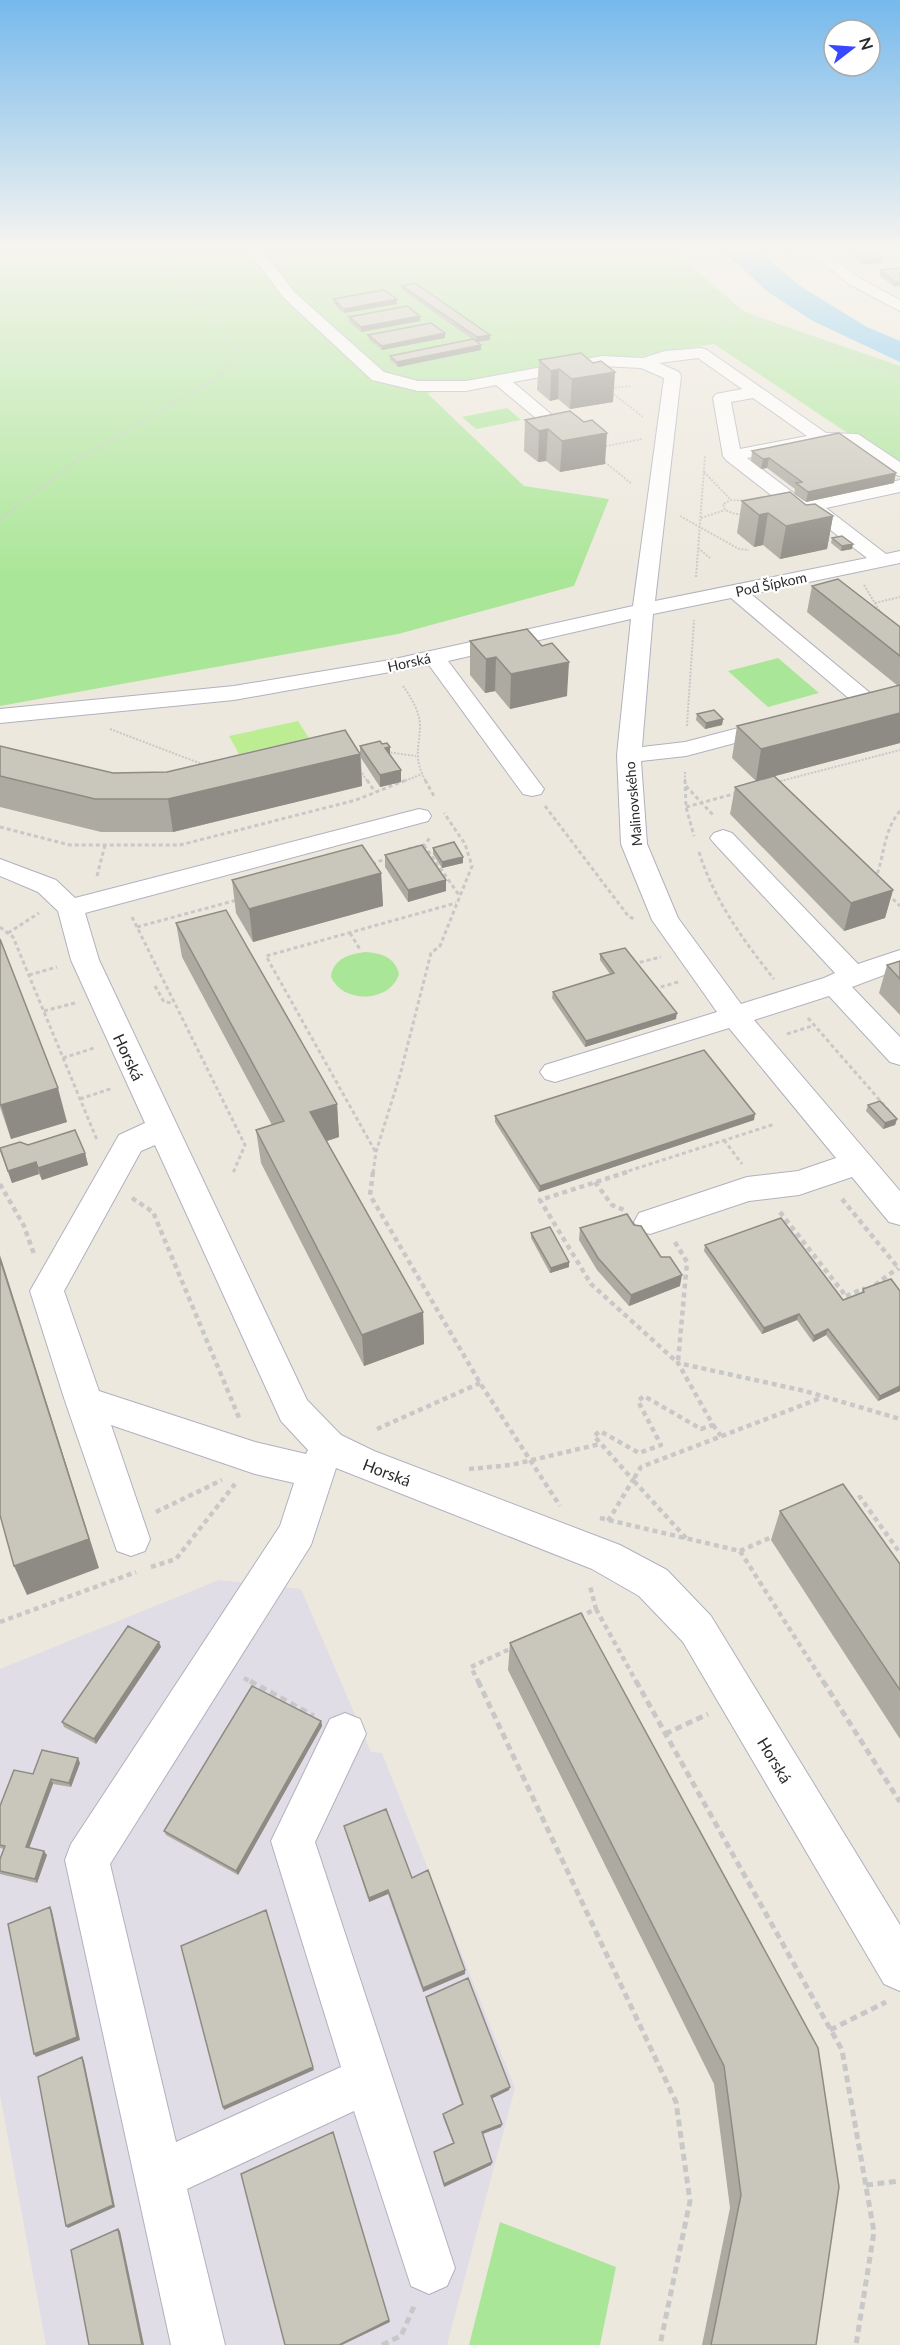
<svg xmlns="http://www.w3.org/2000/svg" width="900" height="2345" font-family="Lato,sans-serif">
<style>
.industrial{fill:#e1dde6}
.green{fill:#aae697}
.pitch{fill:#bded93}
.water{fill:#6cc1f3}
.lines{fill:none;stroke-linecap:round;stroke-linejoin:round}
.minor-casing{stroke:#b1b1bf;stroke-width:2}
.path-far3{stroke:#c8c8c8;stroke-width:2;stroke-dasharray:2 1.5;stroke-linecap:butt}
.path-far2{stroke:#c8c8c8;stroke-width:3;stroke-dasharray:4 3;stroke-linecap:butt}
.path-far1{stroke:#c8c8c8;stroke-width:4.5;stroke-dasharray:5 4;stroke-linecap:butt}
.path{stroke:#c8c8c8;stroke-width:5;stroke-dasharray:7 4.5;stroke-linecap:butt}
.minor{fill:#fff;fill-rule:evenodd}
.wall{fill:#adaaa1}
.shaded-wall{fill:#8d8b83}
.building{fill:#c9c6bb;stroke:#8d8b83;stroke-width:1.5}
.labels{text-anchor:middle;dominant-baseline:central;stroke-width:4.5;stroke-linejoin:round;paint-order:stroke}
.far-street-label{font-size:14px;fill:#2b2b2b;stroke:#fff}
.street-label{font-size:16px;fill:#2b2b2b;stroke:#fff}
</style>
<rect width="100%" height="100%" fill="#ede8dd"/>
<path class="industrial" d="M219 1580 301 1589 371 1752 382 1753 515 2088 447 2345H46L0 2095V1669Z"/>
<path class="green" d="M0 249H672L744 312 900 366V468L714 344 427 393 524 486 609 499 574 586 398 634 0 706Z
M507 408 521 420 476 429 462 417Z
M778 658 819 693 768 707 728 671Z
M365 952C381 953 395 957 399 974 390 1003 343 1004 331 977 333 959 349 954 365 952Z
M500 2222 616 2267 600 2345H469Z"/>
<path class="pitch" d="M298 721 309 738 239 754 229 736Z"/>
<path class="water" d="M721 249H757L800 286 867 327 900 341V362L813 321 768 292Z"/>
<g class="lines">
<g class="minor-casing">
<path id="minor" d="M247 249H261L294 292 384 372 418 381H466L602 356 643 358 665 351 701 348 707 350 826 433 858 434 900 462V476L893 474 848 443H822L747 458 804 501 900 480V492L826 508 886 554 900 551V563L751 594 875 697 878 702 875 707 867 709 859 707 731 598 653 614 642 747 685 742 776 718 784 720 788 725 784 730 686 756 641 761 647 844 678 918 741 1004 824 978 835 973 714 843 710 838 714 833 723 830 732 833 858 964 900 950V969L852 987 900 1037V1065L890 1062 829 996 754 1020 900 1191V1225L889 1222 852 1177 799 1195 749 1201 650 1234 639 1231 634 1222 639 1213 747 1177 798 1171 836 1158 729 1028 555 1082 545 1079 540 1072 545 1065 717 1012 652 920 621 844 617 755 631 619 448 661 544 789 541 794 532 796 523 794 429 665 234 700 0 723V709L234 686 390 660 633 606 664 378 641 368 602 366 513 382 582 440 579 444H567L496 385 466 391H418L372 380 284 298ZM698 358 742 389 716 394 713 398 723 456 726 460 793 512H807L867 558 655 601 681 376 679 372 659 363ZM753 398 807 436 740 449 731 402Z
M807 249H822L859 278 900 300V311L849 284Z
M419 809 428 811 431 816 428 821 85 913 99 960 307 1400 341 1435 374 1451 620 1545 667 1570 711 1616 900 1925V1991L884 1984 683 1642 639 1596 592 1569 336 1468 311 1545 110 1864 176 2142 341 2067 271 1841 330 1719 345 1713 360 1719 366 1734 315 1842 455 2268 447 2286 429 2294 411 2286 354 2111 187 2189 225 2345H171L65 1860 71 1844 280 1526 294 1483 255 1474 111 1425 150 1539 145 1551 131 1556 117 1551 65 1401 30 1291 119 1135 145 1123 71 960 58 911 38 892 0 876V859L56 880 75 898ZM155 1145 281 1421 308 1450 306 1454 255 1442 99 1391 64 1291 141 1151Z"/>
</g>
<path class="path-far3" d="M655 249 679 276 719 301 900 376
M784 249 792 256
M710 336 737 309
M611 388 630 386
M611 392 643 417
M602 447 642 439
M602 460 632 484
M704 472 731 500
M745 514H735L725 510 723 504 731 500 748 501
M680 516 739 549 749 550
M701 518 725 510
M0 519 80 458 212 381 229 366 239 350 161 260 158 249
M698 548 710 558
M696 577 705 456
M864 585 882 615
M875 603 900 597
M403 686C411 697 420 712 420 726 419 751 413 757 426 782
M687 726 694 620
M110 729 207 766
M387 752 416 756
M360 770 368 782
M685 772V782
M402 782 422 774
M777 782 900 750"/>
<path class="path-far2" d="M367 780 375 792
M425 780 434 796
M685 780 686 807 694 836
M776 782 783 780
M686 786 714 816
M545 806 629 917 635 919
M686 807 737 793
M0 827 70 845H180L356 800 406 780
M424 845 459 895
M408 849 424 845 430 838
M699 852C714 900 743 940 774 979
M372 864 388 858
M97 876 105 845
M875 880C885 855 883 831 900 811
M888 894 900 906
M132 917 245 1145 233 1173
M0 927 13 937 97 1140
M137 927 237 900
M8 933 39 913
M350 933 361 951
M633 964 661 957
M29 975 57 967
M155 986 164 1002 173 1003
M654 989 678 982
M44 1011 75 1003
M808 1018 890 1112
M787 1034 815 1025
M63 1058 94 1048
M80 1099 113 1088
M724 1140 742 1164
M375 1151 266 956 456 903
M373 1173 376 1152 400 1075 431 953 440 946 472 866 465 844 444 813
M622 1173 775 1124"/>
<path class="path-far1" d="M373 1172 370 1195 480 1383 560 1506
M627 1172 540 1200 591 1284 678 1363
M595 1182 612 1205 624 1210
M0 1184 24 1226 34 1254
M132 1198 153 1212 240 1420
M842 1199 900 1270
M780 1212 849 1300
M675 1242 687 1262 678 1362
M875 1285 898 1268
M846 1296 865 1288
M713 1425 721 1436
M377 1429 480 1383
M469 1469 511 1465 600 1444
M850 1502 860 1497 900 1553
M156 1512 222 1480
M600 1518 740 1551 824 1683
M608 1521 633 1480 594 1436 600 1431 639 1453 661 1445 638 1401 644 1396 701 1429 713 1425 678 1363 805 1391 900 1419
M686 1538 633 1480 641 1467 821 1398
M740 1551 774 1536
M151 1567 176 1559 235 1484
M596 1609 637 1683
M579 1617 596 1609 590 1586
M0 1622 136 1572
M244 1678 253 1683
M479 1683 471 1667 512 1648"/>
<path class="path" d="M250 1681 314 1716
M478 1681 676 2102 690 2201 660 2345
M636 1681 842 2050 874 2232 856 2345
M823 1681 900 1802
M665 1734 708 1714
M830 2030 886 2002
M866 2185 900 2181
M382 2345 401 2336 415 2304"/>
<use href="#minor" class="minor"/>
</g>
<path class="wall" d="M862 251 882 258 881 263 862 264 855 258 856 253H862Z
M900 268 894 287 879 275 880 270Z
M402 286 490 340 477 342 481 350 398 367 390 360V356L472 339 402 290Z
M333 299H397V304L344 313 338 309 337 307 334 304Z
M349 317 420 321 361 332 349 322Z
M368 335 445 338 382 350 369 340Z
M581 353 613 402 570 409 558 399 550 401 537 390 539 360Z
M570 411 605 464 560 472 546 461 538 462 524 451 525 420Z
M752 451 894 483 806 502 794 494 795 489 767 468 761 469 751 461Z
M742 501 806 505 833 516 827 549 780 559 763 545 754 547 737 533Z
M832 538 852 549 841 551 831 543Z
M812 586 900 627V743L775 776 893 890 885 918 844 931 730 814 735 787 756 781 732 758 737 726 898 686 807 612Z
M470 641 542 646 567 696 510 709 495 691 485 693 470 675Z
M697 714 723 719 722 725 705 729 696 720Z
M0 746 113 773 167 772 360 753V746L390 755 401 782 380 787 361 758 362 786 173 832H101L0 807Z
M433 848 463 857V863L442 868 433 854Z
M385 855 446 891 408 902 385 867Z
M381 873 383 906 253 942 236 913 232 880Z
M176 923 337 1104 339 1137 327 1141 423 1312 424 1344 364 1366 261 1163 256 1130 272 1125 182 957Z
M0 939 67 1122 11 1139 0 1107Z
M600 954 676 1019 585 1047 552 998 553 992 610 974 600 960Z
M900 961V1015L879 993 887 965Z
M868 1105 897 1119 895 1125 883 1129 866 1111Z
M495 1116 754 1120 539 1192 495 1122Z
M28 1145 85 1153 88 1165 42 1180 39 1174 12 1183 0 1151Z
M634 1225 661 1257 680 1286 629 1306 597 1270 579 1240 580 1228Z
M531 1233 569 1262V1267L550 1273 531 1238Z
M705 1245 843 1300 861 1293 863 1289 891 1279 900 1391 878 1401 826 1335 813 1342 797 1320 762 1334 704 1251Z
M780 1511 900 1564V1739L771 1540Z
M510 1643 818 2048 816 2345H702L730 2208 714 2084 508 1670Z
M161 1647 96 1744 64 1727 62 1722Z
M321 1721 322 1726 238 1875 166 1835 164 1831Z
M80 1763 71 1787 53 1784 29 1848 47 1855 37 1883 0 1874V1859L4 1849 0 1848V1806L33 1774Z
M344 1826 465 1970V1974L423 1992 388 1894 369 1902Z
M426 1997 509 2090 492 2098 502 2124 501 2127 483 2134 492 2162 491 2165 444 2187 434 2152 453 2143 443 2117V2114L462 2105 426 2000Z"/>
<path class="shaded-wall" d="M882 258 881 263 862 264 863 260Z
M895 282H900V286L894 287Z
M397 299V304L344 313V309Z
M420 316V321L361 332V327Z
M445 333V338L382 350V346Z
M490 335V340L476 342 477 337Z
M481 345V350L398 367 397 362Z
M559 369 558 399 550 401 551 371Z
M615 372 613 402 570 409 572 379Z
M548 429 546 461 538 462 539 431Z
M607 433 605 464 560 472 562 441Z
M769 458 767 468 761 469 763 459Z
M896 473 894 483 806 502 808 492Z
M768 513 763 545 754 547 759 515Z
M833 516 827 549 780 559 786 526Z
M853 544 852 549 841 551 842 546Z
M496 657 495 691 485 693 486 659Z
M569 662 567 696 510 709 511 674Z
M900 713V743L756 781 761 749Z
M723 719 722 725 705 729 706 723Z
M390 747V759L385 748Z
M360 754 362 786 173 832 168 799Z
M401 770V782L380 787V775Z
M463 857V863L442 868V862Z
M381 873 383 906 253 942 249 909Z
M446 880V891L408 902V890Z
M893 890 885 918 844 931 851 903Z
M677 1013 676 1019 585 1047 586 1041Z
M58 1088 67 1122 11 1139 1 1105Z
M337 1104 339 1137 314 1145 310 1112Z
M755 1114 754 1120 539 1192 540 1186Z
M897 1119 895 1125 883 1129 885 1123Z
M85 1153 88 1165 42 1180 38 1168Z
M36 1162 39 1174 12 1183 8 1171Z
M0 1255 99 1568 27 1595 14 1566Z
M569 1262V1267L550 1273 551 1268Z
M682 1275 680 1286 629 1306 631 1295Z
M423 1312 424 1344 364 1366 362 1335Z
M799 1314 797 1320 762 1334 764 1328Z
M828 1329 826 1335 813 1342 814 1336Z
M900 1386V1391L878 1401 880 1396Z
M159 1642 161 1647 96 1744 94 1739Z
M321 1721 322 1726 238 1875 236 1871Z
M78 1758 80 1763 71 1787 69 1783Z
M51 1779 53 1784 28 1851 26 1847Z
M44 1851 47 1855 37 1883 35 1879Z
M388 1890V1894L369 1902V1898Z
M50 1907 52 1911 80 2040 36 2057 34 2054Z
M465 1970V1974L423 1992V1988Z
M82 2057 84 2061 115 2207 68 2228 66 2226Z
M313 2067 314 2070 224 2110 223 2107Z
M510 2087 509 2090 491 2099V2096Z
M502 2124 501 2127 482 2134V2132Z
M492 2162 491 2165 444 2187V2184Z
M118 2229 120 2231 144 2345H142Z
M389 2320 390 2322 342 2345H339Z"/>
<path class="building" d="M872 250 882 258 863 260 856 253 864 252 862 251Z
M900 268V282H895L880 270Z
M415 283 490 335 477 337 402 286Z
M384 290 397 299 344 309 337 304H339L333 299Z
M407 306 420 316 361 327 349 317Z
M431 323 445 333 382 346 368 335Z
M473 339 481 345 397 362 390 356Z
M581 353 593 363 601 361 615 372 572 379 559 369 551 371 539 360Z
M570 411 584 422 592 420 607 433 562 441 548 429 539 431 525 420Z
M839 433 896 473 808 492 796 483 802 482 769 458 763 459 752 451Z
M790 492 806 505 815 504 833 516 786 526 768 513 759 515 742 501Z
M842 536 853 544 842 546 832 538Z
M838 579 900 627V656L812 586Z
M527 629 542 646 552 643 569 662 511 674 496 657 486 659 470 641Z
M900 685V713L761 749 737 726Z
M714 710 723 719 706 723 697 714Z
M345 730 360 754 168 799H95L0 776V746L113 773 167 772Z
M380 741 382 744 387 743 390 747 385 748 401 770 380 775 360 746Z
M774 776 893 890 851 903 735 787Z
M454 842 463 857 442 862 433 848Z
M362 845 381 873 249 909 232 880Z
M422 845 446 880 408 890 385 855Z
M226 910 337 1104 310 1112 423 1312 362 1335 256 1130 284 1121 176 923Z
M0 939 58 1088 1 1105 0 1103Z
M625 948 677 1013 586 1041 553 992 614 973 600 954Z
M900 961V979L887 965Z
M704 1050 755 1114 540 1186 495 1116Z
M880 1101 897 1119 885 1123 868 1105Z
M75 1130 85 1153 38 1168 36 1162 8 1171 0 1148 20 1142 28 1145Z
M627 1214 634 1225 641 1226 661 1257H670L682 1275 631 1295 598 1258 580 1228Z
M781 1218 843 1300 864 1292 863 1289 891 1279 900 1291V1386L880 1396 828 1329 814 1336 799 1314 764 1328 705 1245Z
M550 1227 569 1262 551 1268 531 1233Z
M0 1259 89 1539 14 1566 0 1515Z
M843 1484 900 1564V1690L780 1511Z
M581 1613 818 2048 839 2187 816 2345H711L741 2195 724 2066 510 1643Z
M128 1626 159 1642 94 1739 62 1722Z
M252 1686 321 1721 236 1871 164 1831Z
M42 1750 78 1758 69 1783 51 1779 26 1847 44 1851 35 1879 0 1871V1859L5 1846 0 1845V1806L14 1770 33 1774Z
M386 1809 412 1878 428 1870 465 1970 423 1988 388 1890 369 1898 344 1826Z
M50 1907 77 2037 34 2054 8 1924Z
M266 1910 313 2067 223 2107 181 1946Z
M468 1978 510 2087 491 2096 502 2124 482 2132 492 2162 444 2184 434 2152 454 2143 443 2114 463 2104 426 1997Z
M82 2057 113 2205 66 2226 38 2077Z
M333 2132 389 2320 339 2345H285L241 2174Z
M118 2229 142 2345H89L71 2250Z"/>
<linearGradient id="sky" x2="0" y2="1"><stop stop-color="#76b9ec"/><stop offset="0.43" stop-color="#f7f5f0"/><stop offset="1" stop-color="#f7f5f0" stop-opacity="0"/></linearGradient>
<rect width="900" height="577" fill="url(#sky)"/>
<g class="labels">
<g class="far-street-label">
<text transform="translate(771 584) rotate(-12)">Pod Šípkom</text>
<text transform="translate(409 662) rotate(-12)">Horská</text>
<text transform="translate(633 804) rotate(-95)">Malinovského</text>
</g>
<g class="street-label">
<text transform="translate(129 1057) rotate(65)">Horská</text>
<text transform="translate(387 1472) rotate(21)">Horská</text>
<text transform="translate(775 1760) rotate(59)">Horská</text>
</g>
</g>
<g transform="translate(852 48) rotate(73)"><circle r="28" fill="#ffffff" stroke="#aaaaaa" stroke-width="1.5"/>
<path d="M0-4.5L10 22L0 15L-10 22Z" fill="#3848ff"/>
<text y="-9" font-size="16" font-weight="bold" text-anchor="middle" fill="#2b2b2b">N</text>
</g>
</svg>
